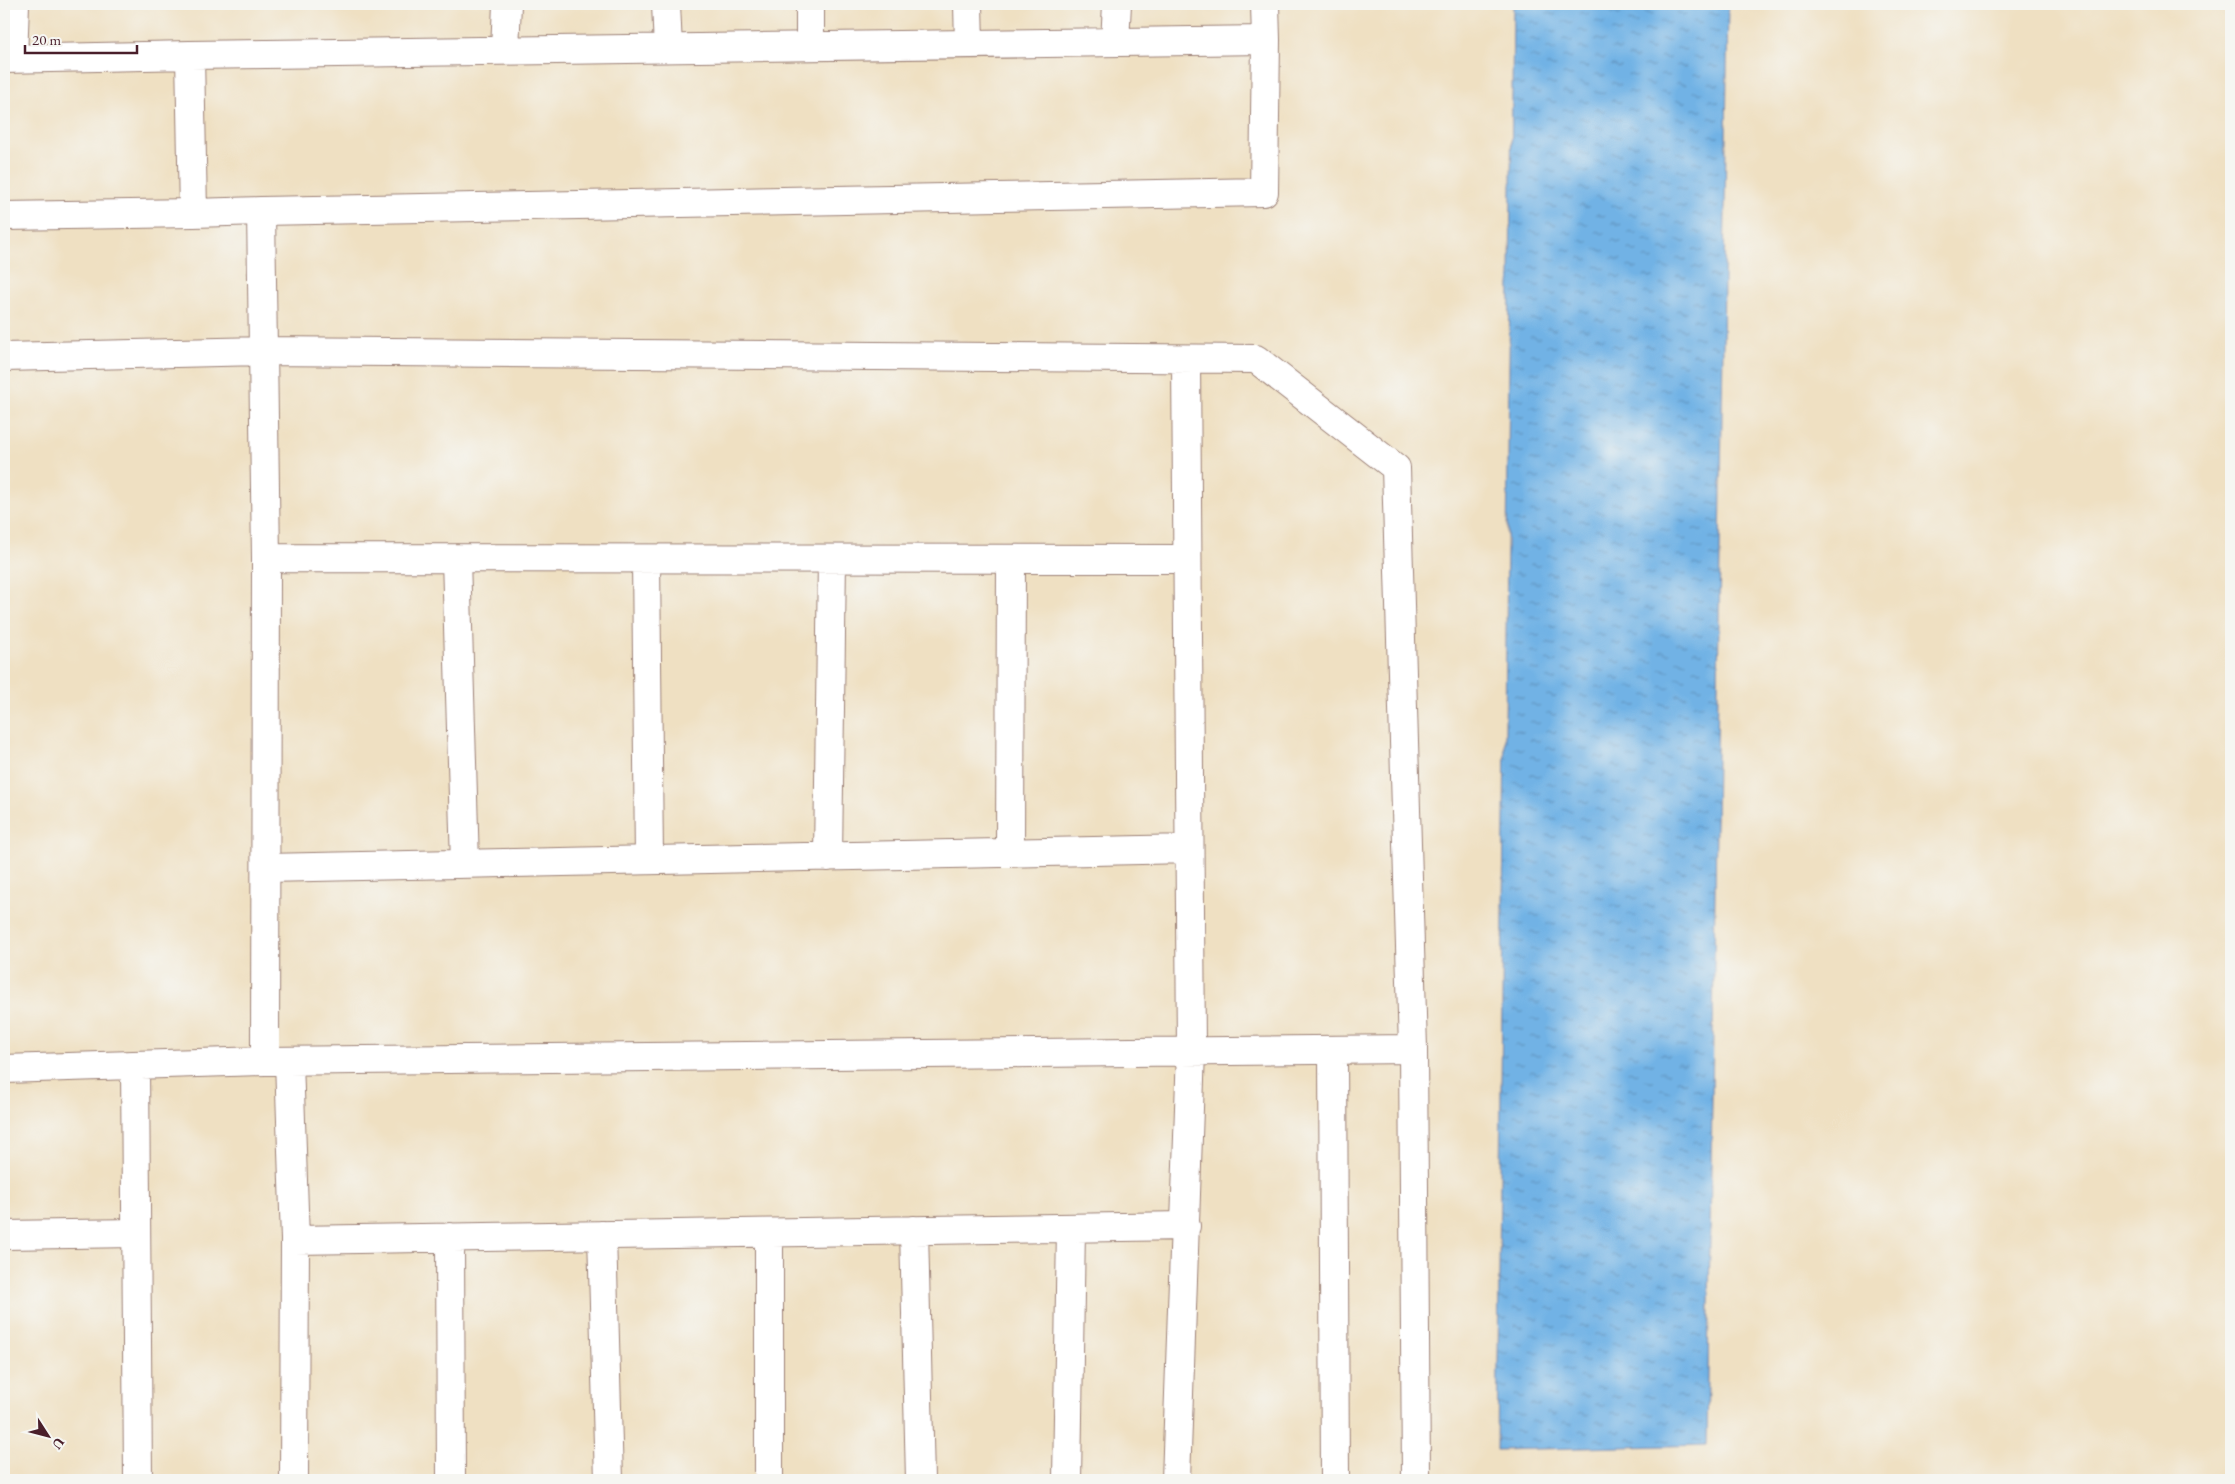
<svg xmlns="http://www.w3.org/2000/svg" width="2235" height="1484" font-family="'EB Garamond',serif">
<style>
.water{fill:url(#water-ripples);stroke:#5e6888}
.lines{fill:none;stroke-linecap:round;stroke-linejoin:round}
.minor-casing{stroke:#9c8076;stroke-width:30}
.minor{stroke:#fff;stroke-width:28}
</style>
<defs>
<pattern id="water-ripples" width="26" height="14" patternUnits="userSpaceOnUse" patternTransform="scale(1.25)"><rect width="26" height="14" fill="#71b2e5"/><path d="M2 4q2-2 4 0t4 0M15 11q2-2 4 0t4 0" fill="none" stroke="#5f90ba"/></pattern>
</defs>
<rect width="100%" height="100%" fill="#f6f6f2"/>
<filter id="ink" filterUnits="userSpaceOnUse"><feTurbulence type="fractalNoise" baseFrequency=".02" numOctaves="2"/><feDisplacementMap in="SourceGraphic" scale="10" xChannelSelector="R" yChannelSelector="G"/><feConvolveMatrix kernelMatrix="1 2 1 2 8 2 1 2 1" color-interpolation-filters="sRGB"/></filter>
<filter id="wash" filterUnits="userSpaceOnUse"><feTurbulence type="fractalNoise" baseFrequency=".0096" numOctaves="4" result="noise"/><feDisplacementMap in="SourceGraphic" scale="20" xChannelSelector="R" yChannelSelector="G"/><feGaussianBlur stdDeviation="1.12" result="paint"/><feColorMatrix in="noise" values="0 0 0 0 0 0 0 0 0 0 0 0 0 0 0 0 0 1.4 0 .05"/><feComposite in="paint" operator="in"/></filter>
<g filter="url(#wash)">
<rect width="100%" height="100%" fill="#efe0c2"/>
<path class="water" d="M1513 4H1728L1707 1445 1497 1450Z"/>
</g>
<g filter="url(#ink)">
<g class="lines">
<g class="minor-casing">
<path id="minor" d="M666 4 668 48
M810 4V46
M968 4 969 44
M1115 42 1117 4
M505 50 507 4
M4 59 190 55
M13 59 15 4
M261 211 1264 192 1266 40
M4 216 193 213
M4 357 263 351 1256 359 1396 468 1413 1049 1416 1480
M266 558 1187 559
M456 559 465 864
M646 559 649 860
M1010 853 1011 559
M828 857 832 559
M266 868 1189 849
M1333 1050 1335 1480
M265 1061 266 558 261 211 193 213 190 55 1266 40 1265 4
M289 1061 295 1240 1186 1226
M135 1065 138 1480
M4 1069 265 1061 1413 1049
M914 1230 920 1480
M4 1235 136 1233
M602 1235 609 1480
M450 1237 451 1480
M294 1480 295 1240
M769 1480V1233
M1067 1480 1071 1228
M1176 1480 1191 1051 1186 359"/>
</g>
<use href="#minor" class="minor"/>
</g>
</g>
<rect width="2235" height="1484" fill="none" stroke="#f6f6f2" stroke-width="20"/>
<g transform="translate(48 1436) rotate(126)" stroke="#f6f6f2" stroke-width="4" paint-order="stroke">
<path d="M0-4L9 19L0 12L-9 19Z" fill="#4a1f2b"/>
<text y="-8" font-size="14" font-weight="bold" text-anchor="middle" fill="#4a1f2b">U</text>
</g>
<path d="M25 45v8h112v-8" fill="none" stroke="#4a1f2b" stroke-width="2.5"/>
<text x="32" y="45" font-size="15" fill="#4a1f2b" stroke="#f6f6f2" stroke-width="4" paint-order="stroke">20 m</text>
</svg>
